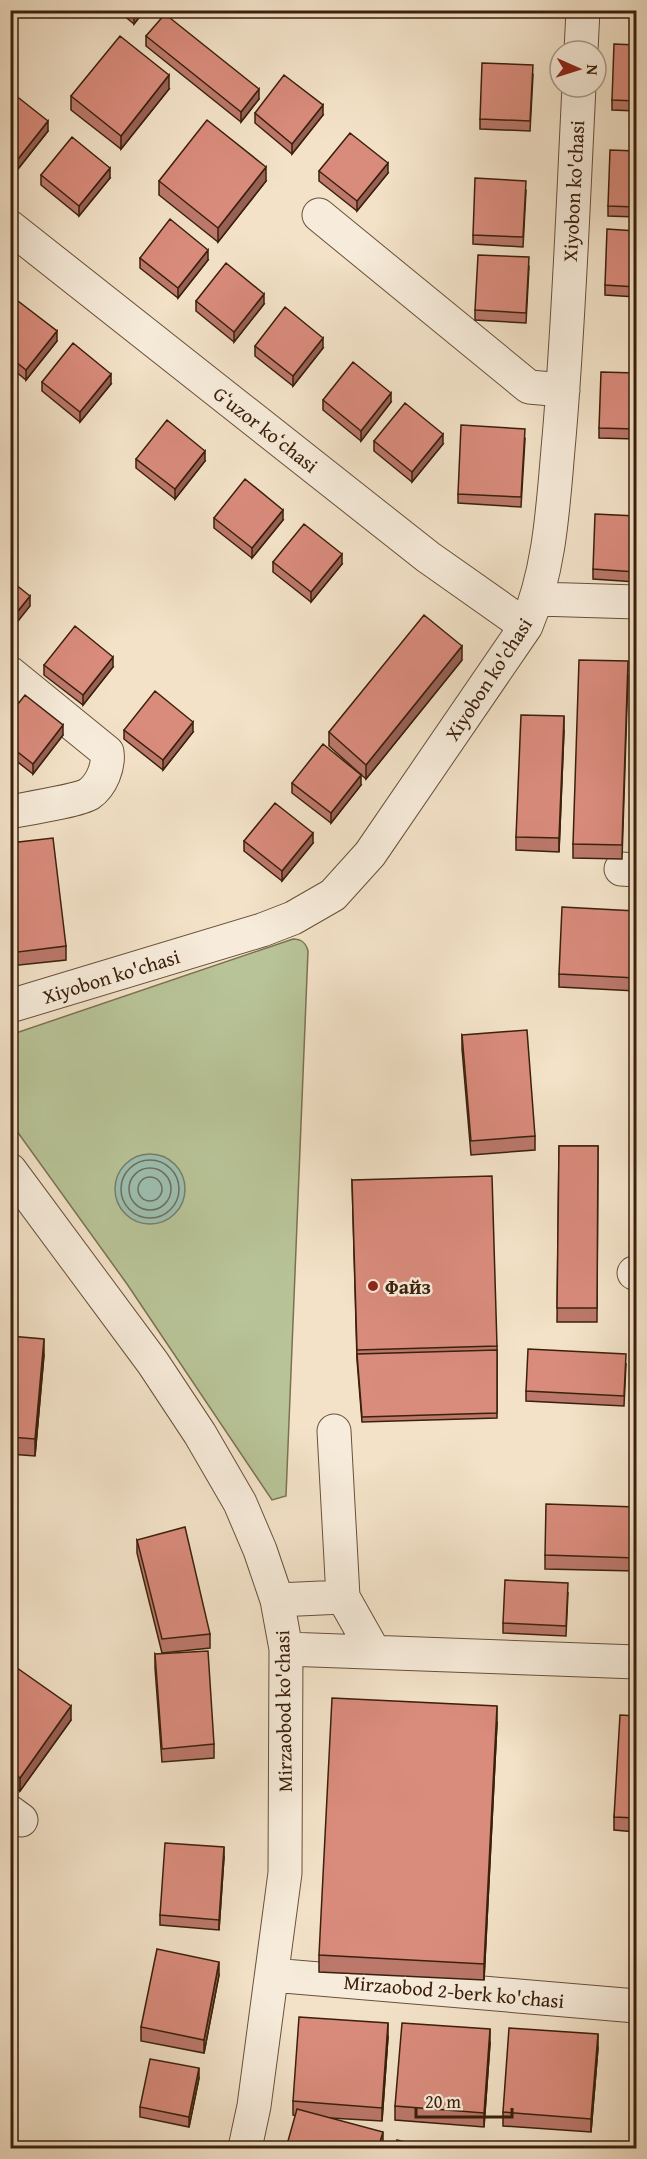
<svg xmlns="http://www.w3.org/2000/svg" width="647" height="2159" font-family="'Gentium Book Plus',serif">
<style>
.green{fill:#b8c498;stroke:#7a7252;stroke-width:1.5}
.water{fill:#9dbfb0;stroke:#767f6e;stroke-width:1.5}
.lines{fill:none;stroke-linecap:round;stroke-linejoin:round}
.shore{stroke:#6c705e;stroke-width:1.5}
.minor-casing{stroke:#69503a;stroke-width:35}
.minor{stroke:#f7ecdb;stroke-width:33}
.wall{fill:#bb786b;stroke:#3b200b;stroke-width:1.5}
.shaded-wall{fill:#986157;stroke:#3b200b;stroke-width:1.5}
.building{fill:#d98b7c;stroke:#3b200b;stroke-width:1.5}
.poi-dot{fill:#8f2418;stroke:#f7ecdb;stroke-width:2}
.labels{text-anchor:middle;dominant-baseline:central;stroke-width:5;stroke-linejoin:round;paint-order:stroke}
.street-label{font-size:20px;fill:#3b200b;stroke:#f7ecdb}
.poi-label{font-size:20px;font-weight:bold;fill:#3b200b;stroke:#f7ecdb;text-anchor:start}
</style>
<rect width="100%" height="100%" fill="#f3e2c8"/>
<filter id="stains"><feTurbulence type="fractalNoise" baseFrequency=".00333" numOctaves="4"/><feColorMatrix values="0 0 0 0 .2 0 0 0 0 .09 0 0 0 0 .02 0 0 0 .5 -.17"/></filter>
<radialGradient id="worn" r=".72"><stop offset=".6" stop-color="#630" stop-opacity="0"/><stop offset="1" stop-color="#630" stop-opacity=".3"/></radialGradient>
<path class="green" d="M293 939C302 939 306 943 308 951L286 1496 272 1500 127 1284 11 1123 10 1035Z"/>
<path class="water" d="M115 1189a35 35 0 1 1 70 0a35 35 0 1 1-70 0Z"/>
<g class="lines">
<path class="shore" d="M121 1189a29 29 0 1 1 58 0a29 29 0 1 1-58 0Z
M129 1189a21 21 0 1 1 42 0a21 21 0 1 1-42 0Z
M138 1189a12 12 0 1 1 24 0a12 12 0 1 1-24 0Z"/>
<g class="minor-casing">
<path id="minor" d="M581 51 583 10
M319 215 529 387 563 390
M10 227 428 557 526 626
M538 599 636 602
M10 673 107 752C109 766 102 785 89 794 80 800 25 809 10 812
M621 869 636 870
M10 1006 262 930 293 918 333 895 370 854 526 626C551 567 553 503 559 438 569 322 573 204 579 87
M10 1170 153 1363 200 1434 240 1503 260 1550 277 1600 286 1649 285 1873 254 2106 245 2148
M634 1273H636
M343 1597 374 1652
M277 1600 343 1597 334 1431
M286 1649 636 1662
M10 1812 21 1820
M272 1975 636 2006"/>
</g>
<use href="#minor" class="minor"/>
</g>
<path class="wall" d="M117 10H145L134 24Z
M146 36 259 99 241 122 146 46Z
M636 45V111L612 110V100Z
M533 75 530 131 480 129V119Z
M169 89 121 149 71 110V96Z
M10 91 48 131 18 169 10 163Z
M255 113 323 115 292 154 255 123Z
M636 151V217L608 216V206Z
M319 171 388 173 357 211 319 181Z
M41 175 110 178 79 216 41 185Z
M159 181H266L218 242 159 195Z
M526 191 523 247 473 244V235Z
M636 231V297L605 295V285Z
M140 258 208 260 178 298 140 268Z
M529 267 526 323 475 320V310Z
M196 301 264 304 234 342 196 311Z
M10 311 57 341 26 380 10 367Z
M255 346 323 348 293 386 255 356Z
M636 373V439L599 438V428Z
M42 382 111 384 80 422 42 391Z
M323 400 391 402 361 441 323 410Z
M525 439 521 507 458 503V494Z
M374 441 443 444 412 482 374 451Z
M136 459 205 461 175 499 136 468Z
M636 516V582L593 579V569Z
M214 518 283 520 252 558 214 528Z
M273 562 342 564 311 602 273 572Z
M462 660 366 779 329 746V732Z
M44 665 113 667 83 705 44 675Z
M628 675 622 859 573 858V844Z
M10 714 63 735 33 774 10 756Z
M124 730 193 732 163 770 124 739Z
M564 730 559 852 516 850V837Z
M292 783 361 785 331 823 292 793Z
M244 841 313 843 282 881 244 851Z
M10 843 66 946V960L10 966Z
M636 911V991L559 987V974Z
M462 1035 535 1136V1150L471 1155 462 1049Z
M559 1146H598L597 1322H557Z
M352 1180 497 1346V1418L362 1422 357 1360Z
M10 1336 44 1355 35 1456 10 1454Z
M626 1364 624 1406 526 1401V1391Z
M636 1507V1571L545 1569V1555Z
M137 1540 210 1634V1648L162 1653 137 1553Z
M568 1593 566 1636 503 1633V1623Z
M155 1654 214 1744V1758L162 1762 155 1668Z
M10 1663 71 1720 20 1791 10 1784Z
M636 1716V1832L614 1830V1817Z
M497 1723 484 1980 319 1972V1955Z
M224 1857 219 1930 160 1925V1915Z
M219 1975 204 2053 141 2041V2027Z
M388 2037 382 2121 330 2118 383 2146 293 2115V2101Z
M490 2043 484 2127 395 2120V2106Z
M598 2048 591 2132 503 2126V2112Z
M636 2075V2148H632V2135Z
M199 2078 189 2127 140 2117V2107Z"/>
<path class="shaded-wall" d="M145 10 134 24V11Z
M169 75V89L121 149V136Z
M259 89V99L241 122V112Z
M323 105V115L292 154V144Z
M48 121V131L18 169V159Z
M388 163V173L357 211V201Z
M266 167V181L218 242V228Z
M110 168V178L79 216V206Z
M208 250V260L178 298V288Z
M264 294V304L234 342V332Z
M57 331V341L26 380V370Z
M323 338V348L293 386V376Z
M111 374V384L80 422V412Z
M391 393V402L361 441V431Z
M443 434V444L412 482V472Z
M205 451V461L175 499V489Z
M283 510V520L252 558V548Z
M342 554V564L311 602V592Z
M30 596V606L10 631V621Z
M462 646V660L366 779V765Z
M113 657V667L83 705V695Z
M564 716V730L559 852V838Z
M193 722V732L163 770V760Z
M63 725V735L33 774V764Z
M361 775V785L331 823V813Z
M313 833V843L282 881V871Z
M44 1339V1355L35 1456V1439Z
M71 1706V1720L20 1791V1778Z
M497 1706V1723L484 1980V1964Z
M224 1847V1857L219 1930V1920Z
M219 1962V1975L204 2053V2040Z
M388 2023V2037L382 2121V2108Z
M490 2029V2043L484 2127V2113Z
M598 2034V2048L591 2132V2119Z
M199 2068V2078L189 2127V2117Z
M383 2132V2146L382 2148H378Z"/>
<path class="building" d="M165 14 259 89 241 112 146 36Z
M120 36 169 75 121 136 71 96Z
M614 44 636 45V101L612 100Z
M482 63 533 65 530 121 480 119Z
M284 75 323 105 292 144 255 113Z
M10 91 48 121 18 159 10 153Z
M207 120 266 167 218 228 159 181Z
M350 133 388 163 357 201 319 171Z
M72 137 110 168 79 206 41 175Z
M610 150 636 151V207L608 206Z
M475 178 526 181 523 237 473 235Z
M170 219 208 250 178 288 140 258Z
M607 229 636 231V287L605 285Z
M478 255 529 257 526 313 475 310Z
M226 263 264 294 234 332 196 301Z
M18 301 57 331 26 370 10 357V311Z
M285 307 323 338 293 376 255 346Z
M73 343 111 374 80 412 42 382Z
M353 362 391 393 361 431 323 400Z
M601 372 636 373V429L599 428Z
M405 403 443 434 412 472 374 441Z
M167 420 205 451 175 489 136 459Z
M461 425 525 429 521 497 458 494Z
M245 479 283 510 252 548 214 518Z
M595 514 636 516V572L593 569Z
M304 524 342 554 311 592 273 562Z
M10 580 30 596 10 621Z
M424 615 462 646 366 765 329 732Z
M75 626 113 657 83 695 44 665Z
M579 660 628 661 622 845 573 844Z
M155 691 193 722 163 760 124 730Z
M25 695 63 725 33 764 10 746V714Z
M521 715 564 716 559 838 516 837Z
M323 744 361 775 331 813 292 783Z
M275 803 313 833 282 871 244 841Z
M53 838 66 946 10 953V843Z
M562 907 636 911V978L559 974Z
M527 1030 535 1136 471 1141 462 1035Z
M559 1146H598L597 1308H557Z
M492 1176 497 1346 357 1350 352 1180Z
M10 1336 44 1339 35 1439 10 1437Z
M528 1349 626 1354 624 1396 526 1391Z
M497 1350V1413L362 1417 357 1354Z
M546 1504 636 1507V1558L545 1555Z
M185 1527 210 1634 162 1639 137 1540Z
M505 1580 568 1583 566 1626 503 1623Z
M208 1651 214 1744 162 1749 155 1654Z
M10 1663 71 1706 20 1778 10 1770Z
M332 1698 497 1706 484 1964 319 1955Z
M620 1715 636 1716V1818L614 1817Z
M165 1843 224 1847 219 1920 160 1915Z
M157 1949 219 1962 204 2040 141 2027Z
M299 2017 388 2023 382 2108 293 2101Z
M402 2023 490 2029 484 2113 395 2106Z
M509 2028 598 2034 591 2119 503 2112Z
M150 2059 199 2068 189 2117 140 2107Z
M636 2075V2135H632Z
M297 2109 383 2132 378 2148H286Z
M397 2140 430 2148H395Z"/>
<circle class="poi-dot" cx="373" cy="1286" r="6"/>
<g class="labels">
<g class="street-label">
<text transform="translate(573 191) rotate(-87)">Xiyobon ko'chasi</text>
<text transform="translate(266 429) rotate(38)">Gʻuzor koʻchasi</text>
<text transform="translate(488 679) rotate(-57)">Xiyobon ko'chasi</text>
<text transform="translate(111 976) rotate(-17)">Xiyobon ko'chasi</text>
<text transform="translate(283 1711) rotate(-91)">Mirzaobod ko'chasi</text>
<text transform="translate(454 1991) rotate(5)">Mirzaobod 2-berk ko'chasi</text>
</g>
<g class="poi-label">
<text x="385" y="1286">Файз</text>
</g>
</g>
<rect width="647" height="2159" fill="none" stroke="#f3e2c8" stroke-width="36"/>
<rect x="12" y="12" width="623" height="2135" fill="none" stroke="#3b200b" stroke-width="3"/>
<rect x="18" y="18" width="611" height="2123" fill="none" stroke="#3b200b" stroke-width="1.5"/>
<g transform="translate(578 69) rotate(93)"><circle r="28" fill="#f7ecdb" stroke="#ac9a88" stroke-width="1.5"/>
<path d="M0-4.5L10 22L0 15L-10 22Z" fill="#8f2418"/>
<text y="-9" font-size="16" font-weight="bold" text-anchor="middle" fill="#3b200b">N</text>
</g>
<path d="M416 2108v9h96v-9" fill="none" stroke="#3b200b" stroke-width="3"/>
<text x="425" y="2108" font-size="18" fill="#3b200b" stroke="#f7ecdb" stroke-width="4.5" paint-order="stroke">20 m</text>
<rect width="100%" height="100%" filter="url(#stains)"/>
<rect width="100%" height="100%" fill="url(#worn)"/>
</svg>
